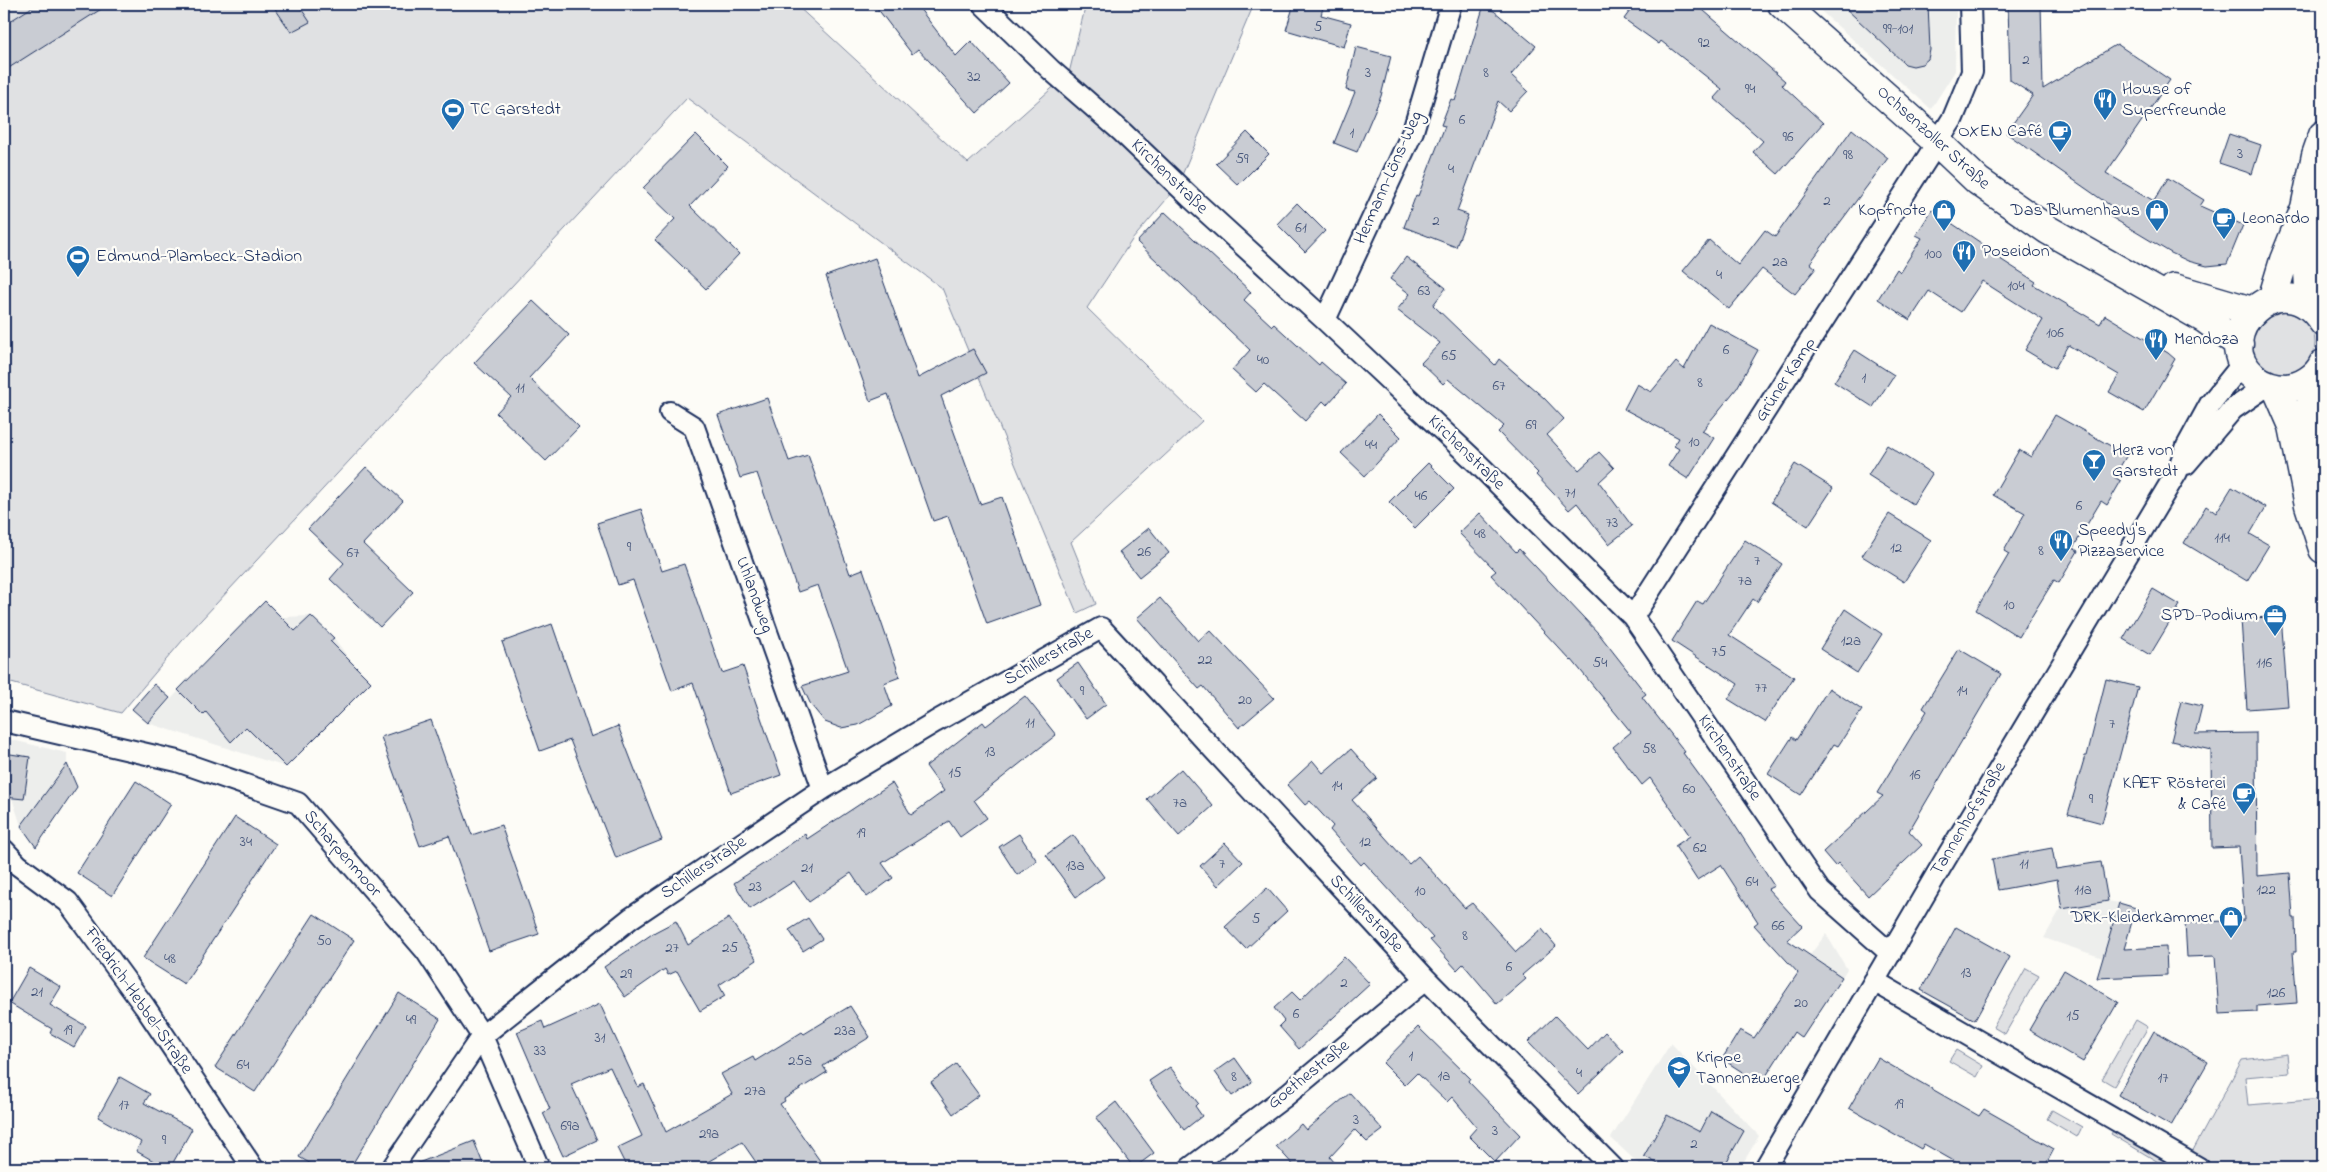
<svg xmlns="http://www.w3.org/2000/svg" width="2327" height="1172" font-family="'Indie Flower',sans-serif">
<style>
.built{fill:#edeeec}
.green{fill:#e0e1e3;stroke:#7e88a0}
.building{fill:#c9ccd3;stroke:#1b2f5e}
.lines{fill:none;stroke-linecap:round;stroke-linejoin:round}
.street-casing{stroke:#1b2f5e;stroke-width:24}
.secondary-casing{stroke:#1b2f5e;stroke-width:31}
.street{stroke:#fdfcf7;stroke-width:20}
.secondary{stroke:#fdfcf7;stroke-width:28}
.labels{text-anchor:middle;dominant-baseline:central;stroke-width:4.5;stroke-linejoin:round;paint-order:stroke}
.number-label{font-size:15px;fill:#46567b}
.poi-label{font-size:18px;fill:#1b2f5e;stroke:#fdfcf7;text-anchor:start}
.street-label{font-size:18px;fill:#1b2f5e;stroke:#fdfcf7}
</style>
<rect width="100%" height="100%" fill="#fdfcf7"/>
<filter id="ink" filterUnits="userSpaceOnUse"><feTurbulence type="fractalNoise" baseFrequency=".02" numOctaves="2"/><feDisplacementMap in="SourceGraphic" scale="10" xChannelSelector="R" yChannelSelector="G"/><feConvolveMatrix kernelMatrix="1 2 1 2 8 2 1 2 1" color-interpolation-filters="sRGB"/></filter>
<g filter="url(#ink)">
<path class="built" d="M1813 4H1956L1955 71 1931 109Z
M265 601 282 617 311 616 334 638 353 664 371 682 286 767 148 723Z
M4 738 67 753V764L21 826 12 798 27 780 29 757 4 753Z
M2108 901 2119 903 2103 958 2044 938 2060 910Z
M1826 934 1847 969 1842 977 1810 955Z
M1671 1043 1759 1136 1740 1168H1643L1611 1138Z"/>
<path class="green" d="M4 4H795L968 163 1069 73 1086 4H1254L1177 187 1132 240 1087 308 1202 421 1071 542 1096 604 1077 613 942 288 687 98 188 634 121 713 4 681Z
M2251 343a32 32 0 1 1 64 0a32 32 0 1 1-64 0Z
M2026 968 2039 975 2005 1034 1993 1027Z
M2136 1020 2148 1027 2114 1086 2102 1079Z
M1956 1050 1983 1066 1977 1077 1949 1061Z
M2287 1054 2289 1073 2245 1077 2248 1105 2323 1099V1168H2216L2191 1154 2242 1060Z
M2052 1110 2082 1127 2077 1137 2047 1119Z
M2116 1126 2169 1158 2165 1166 2111 1134Z"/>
<path class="building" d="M37 4H109L4 71V25Z
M272 4H298L310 22 291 32Z
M874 4H916L956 56 971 41 1009 83 977 113 918 49 912 54Z
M1294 4H1324L1321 15 1351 23 1344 47 1286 30Z
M1635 4H1696L1785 81 1782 85 1823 123 1778 174 1753 152 1763 141 1714 98 1722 89 1661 41 1659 44 1624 19Z
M1841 4H1928L1930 50 1928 59 1922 64 1913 66 1905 64Z
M2008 4H2041L2043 89 2117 44 2170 80 2106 173 2154 201 2168 178 2204 200 2200 206 2243 225 2227 264 2207 266 2188 261 2171 253 2106 214 2111 206 2006 133 2033 95 2010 80Z
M1483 8 1494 11 1536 46 1511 75 1528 91 1509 111 1498 101 1457 211 1468 215 1456 247 1404 227 1416 195 1418 196 1445 126 1441 125 1451 99 1455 101Z
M1356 47 1391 56 1381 96 1357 152 1334 143 1355 92 1346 90Z
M1852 129 1888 158 1810 263 1816 268 1795 294 1762 269 1729 309 1683 271 1709 240 1738 265 1765 230 1775 237Z
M1247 132 1269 154 1238 185 1216 164Z
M696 134 728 166 690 206 739 254 706 289 655 240 675 219 643 188Z
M2229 134 2261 145 2252 174 2219 163Z
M1297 203 1325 231 1305 252 1277 224Z
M1932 210 1999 255 1997 257 2036 282 2034 285 2100 324 2105 315 2168 353 2175 359 2144 412 2109 392 2119 375 2068 345 2055 368 2025 350 2043 320 1982 281 1961 312 1929 291 1910 320 1878 299 1897 269 1900 272 1922 238 1916 235Z
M1165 212 1251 292 1244 300 1272 326 1274 324 1319 365 1321 362 1346 384 1327 405 1323 401 1305 421 1264 384 1256 392 1232 370 1250 350 1137 242Z
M1406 257 1446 288 1433 305 1495 365 1499 359 1544 398 1564 419 1547 435 1579 470 1599 452 1614 468 1599 482 1632 526 1609 544 1577 503 1569 510 1536 475 1538 473 1498 432 1504 426 1448 379 1443 384 1421 363 1440 343 1397 310 1410 294 1390 279Z
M875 258 918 378 973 349 986 373 941 396 980 504 1002 497 1040 605 987 624 948 516 933 521 888 394 870 401 826 276Z
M533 301 569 335 529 378 579 427 546 461 496 413 511 397 474 363Z
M1709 323 1758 350 1737 388 1702 431 1714 438 1688 479 1668 466 1679 449 1674 446 1679 438 1624 409 1637 384 1651 392 1676 362 1684 369Z
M1855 350 1894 375 1873 407 1834 382Z
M767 398 789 461 808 455 850 574 863 569 900 677 884 683 892 706 858 725 841 728 825 722 811 705 802 686 848 671 818 585 798 592 757 473 740 478 718 415Z
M1378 414 1401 437 1365 476 1341 453Z
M2055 415 2127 455 2114 477 2121 481 2107 505 2101 501 2073 548 2078 551 2059 583 2054 580 2019 637 1976 610 2009 554 2004 551 2025 513 1993 495 2019 450 2031 457Z
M1887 445 1932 474 1913 504 1868 475Z
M1428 463 1454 489 1415 528 1389 502Z
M1795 464 1833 488 1808 526 1771 502Z
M366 467 403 501 363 544 413 592 380 627 330 579 344 563 308 529Z
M2232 487 2266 507 2250 534 2269 545 2247 581 2184 543 2206 506 2216 513Z
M641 509 662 571 684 564 722 673 743 666 781 775 731 793 693 683 672 691 633 580 618 585 597 523Z
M1480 513 1516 552 1519 549 1599 634 1646 694 1642 697 1685 752 1683 753 1727 813 1774 886 1768 889 1802 926 1787 940 1842 977 1802 1038 1794 1032 1761 1084 1722 1059 1740 1030 1754 1038 1798 973 1754 925 1758 922 1721 865 1697 880 1675 846 1690 836 1650 778 1642 785 1613 747 1631 732 1572 660 1571 661 1491 575 1496 571 1459 533Z
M1889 514 1931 540 1904 582 1862 556Z
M1149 528 1169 553 1139 577 1119 552Z
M1745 540 1782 564 1757 602 1753 599 1729 635 1794 677 1765 722 1728 699 1738 684 1672 641 1697 601 1703 604Z
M2153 589 2180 605 2150 655 2123 639Z
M1160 598 1198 641 1210 630 1274 698 1239 728 1203 686 1199 689 1137 618Z
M265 601 295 631 311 616 334 638 330 641 371 682 286 767 246 727 231 742 206 712 203 715 178 690Z
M1845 609 1882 634 1857 673 1820 649Z
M2281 616 2288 706 2247 709 2241 619Z
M552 624 591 737 618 726 662 840 616 858 570 740 540 751 502 642Z
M1959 649 2001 674 1909 831 1922 845 1868 896 1838 863 1835 866 1823 852 1883 796 1877 793 1927 711 1923 708Z
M1078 663 1106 704 1086 719 1057 678Z
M2106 679 2138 687 2102 823 2068 814 2085 756H2087Z
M154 684 170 698 148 723 132 709Z
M1829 688 1862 710 1838 746 1834 744 1801 795 1768 774 1792 737 1796 740Z
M1025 696 1056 735 974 800 987 818 960 837 949 821 882 863 893 878 867 897 851 873 809 902 794 881 750 909 734 883 777 855 776 854 805 834 807 839 892 783 911 815 944 791 926 766 983 722 986 726Z
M2181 701 2202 706 2195 734 2256 733 2257 876 2290 873 2293 918H2295L2296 952H2293L2297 1003 2257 1006V1012L2219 1014 2215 956 2187 957 2185 923 2244 920 2239 847 2212 848 2211 750 2171 741Z
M431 720 472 835 501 825 539 934 489 951 449 836 420 846 381 737Z
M1351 749 1377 778 1352 800 1409 864 1418 856 1465 908 1472 903 1516 952 1542 929 1556 946 1522 975 1526 979 1497 1004 1463 964 1457 970 1430 940 1433 938 1364 862 1361 865 1330 830 1333 826 1310 801 1305 805 1287 785 1313 761 1323 773Z
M4 753 30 757 24 799 4 797Z
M67 764 77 787 36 847 21 826Z
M1181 769 1213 806 1179 836 1147 799Z
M136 781 171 804 112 896 77 873Z
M235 817 276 844 184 984 143 958Z
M1019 834 1037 861 1017 875 999 847Z
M1073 835 1104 877 1076 897 1046 855Z
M1225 843 1243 862 1218 886 1200 866Z
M2052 848 2056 869 2101 862 2108 901 2062 909 2057 879 1998 890 1992 859Z
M1267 888 1287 911 1246 949 1225 927Z
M2119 903 2136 908 2124 949 2166 947 2167 975 2097 978Z
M314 914 354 940 255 1092 215 1067Z
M729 918 757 960 719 985 725 996 700 1011 677 971 668 975 665 969 625 997 604 967 655 932 676 921 688 945Z
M808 918 822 939 803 951 789 930Z
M1956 927 2010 957 1975 1020 1921 990Z
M1344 957 1370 984 1299 1049 1279 1026 1284 1021 1274 1008 1292 992 1300 1000Z
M29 968 61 987 50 1005 86 1026 74 1047 50 1033 52 1029 9 1003Z
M2064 970 2118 1002 2083 1062 2029 1030Z
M399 993 440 1019 350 1168H318L299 1157Z
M600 1004 638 1087 644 1084 666 1132 732 1094 721 1074 753 1057 755 1061 802 1032 804 1034 850 1006 870 1037 823 1066 827 1072 784 1099 785 1101 780 1104 825 1168H760L742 1142 697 1168H627L617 1148 642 1136 610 1067 571 1084 597 1140 563 1156 543 1113 550 1109 517 1032 542 1021 545 1029Z
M1555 1016 1588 1050 1605 1032 1623 1051 1578 1094 1528 1042Z
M1418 1027 1470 1078 1468 1081 1520 1135 1495 1162 1469 1136 1477 1127 1452 1097 1447 1102 1417 1073 1405 1085 1383 1063Z
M2154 1031 2208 1062 2171 1126 2118 1095Z
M1235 1058 1252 1082 1232 1096 1215 1072Z
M1878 1058 1979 1116 1984 1109 2054 1149 2044 1168H1966L1924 1144 1921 1149 1849 1108Z
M956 1064 979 1095 953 1114 931 1082Z
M1170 1067 1198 1103 1195 1106 1202 1116 1184 1130 1149 1081Z
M120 1077 150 1094 144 1103 192 1129 170 1168H166L136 1151 141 1142 98 1117Z
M1350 1093 1383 1130 1367 1142 1355 1130 1330 1157 1339 1168H1296L1276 1146 1301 1124 1306 1130Z
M1116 1102 1154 1153 1134 1168 1096 1118Z
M1711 1111 1744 1131 1723 1168H1665L1644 1156 1667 1115 1700 1132Z
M474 1141 483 1164 471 1168H408V1167Z"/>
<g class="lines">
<g class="street-casing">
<path id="street" d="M983 4 1051 70 1122 132 1190 197 1325 320 1476 462 1633 617 1820 891 1890 953
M1325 320 1413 131 1451 4
M670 412 694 427 823 789
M2186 464 2233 409 2268 385
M1633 617 1953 118 1972 72 1970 4
M4 721 177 761 298 803 426 951 482 1036 539 1168
M4 850 18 865 68 902 145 1007 253 1168
M1874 981 2199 1168
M392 1168 482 1036 631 918 823 789 935 722 1101 628 1426 979 1613 1168
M1190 1168 1283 1098 1426 979
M1765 1168 1942 865 2177 472 2187 446 2210 404 2243 363"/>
</g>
<g class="secondary-casing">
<path id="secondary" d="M1782 4 1938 143 1978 181 2048 230 2205 319 2239 344
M2305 215 2310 307
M2174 288 2252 311
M2272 300 2284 260 2305 208 2316 155 2323 135
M2323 322C2283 259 2204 334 2254 377 2263 384 2274 388 2286 388 2301 387 2317 377 2323 364
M2312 378 2311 397 2323 485
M2276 387 2293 426 2309 505 2323 549"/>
</g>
<use href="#street" class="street"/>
<use href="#secondary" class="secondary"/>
</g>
</g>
<defs>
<g id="restaurant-pin" transform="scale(1.25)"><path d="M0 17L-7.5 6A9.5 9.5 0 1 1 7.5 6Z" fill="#1f6fb2" stroke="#fdfcf7"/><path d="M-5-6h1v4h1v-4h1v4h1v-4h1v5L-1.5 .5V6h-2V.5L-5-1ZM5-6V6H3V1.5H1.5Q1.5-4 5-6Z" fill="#fff"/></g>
<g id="stadium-pin" transform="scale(1.25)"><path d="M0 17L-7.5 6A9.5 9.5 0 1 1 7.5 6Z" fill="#1f6fb2" stroke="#fdfcf7"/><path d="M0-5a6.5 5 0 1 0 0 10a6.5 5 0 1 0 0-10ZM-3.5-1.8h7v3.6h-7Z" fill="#fff"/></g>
<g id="cafe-pin" transform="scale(1.25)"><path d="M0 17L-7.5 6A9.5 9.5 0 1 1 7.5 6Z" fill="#1f6fb2" stroke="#fdfcf7"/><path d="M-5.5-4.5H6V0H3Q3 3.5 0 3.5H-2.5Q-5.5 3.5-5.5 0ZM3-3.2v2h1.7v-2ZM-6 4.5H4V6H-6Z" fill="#fff"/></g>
<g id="shop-pin" transform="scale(1.25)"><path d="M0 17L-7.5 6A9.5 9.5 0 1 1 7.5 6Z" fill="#1f6fb2" stroke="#fdfcf7"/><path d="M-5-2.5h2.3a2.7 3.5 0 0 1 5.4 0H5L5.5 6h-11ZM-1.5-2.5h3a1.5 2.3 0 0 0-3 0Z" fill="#fff"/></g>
<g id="bar-pin" transform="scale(1.25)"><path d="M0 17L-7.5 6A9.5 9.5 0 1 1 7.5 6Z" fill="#1f6fb2" stroke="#fdfcf7"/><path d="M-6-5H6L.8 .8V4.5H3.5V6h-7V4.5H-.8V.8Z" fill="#fff"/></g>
<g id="office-pin" transform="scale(1.25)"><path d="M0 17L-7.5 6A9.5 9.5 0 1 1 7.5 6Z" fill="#1f6fb2" stroke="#fdfcf7"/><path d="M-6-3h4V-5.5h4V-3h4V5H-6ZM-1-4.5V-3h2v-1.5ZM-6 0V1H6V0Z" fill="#fff"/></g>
<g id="school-pin" transform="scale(1.25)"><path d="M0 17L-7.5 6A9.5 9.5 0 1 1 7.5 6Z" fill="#1f6fb2" stroke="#fdfcf7"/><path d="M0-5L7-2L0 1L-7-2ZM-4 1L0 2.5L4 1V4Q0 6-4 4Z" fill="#fff"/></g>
</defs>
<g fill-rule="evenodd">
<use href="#restaurant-pin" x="2105" y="100"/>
<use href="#stadium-pin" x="453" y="110"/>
<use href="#cafe-pin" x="2060" y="132"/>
<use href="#shop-pin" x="1944" y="211"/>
<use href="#shop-pin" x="2157" y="211"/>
<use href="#cafe-pin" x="2224" y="219"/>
<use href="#restaurant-pin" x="1964" y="252"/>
<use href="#stadium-pin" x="78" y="257"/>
<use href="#restaurant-pin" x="2156" y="340"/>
<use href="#bar-pin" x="2094" y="461"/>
<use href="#restaurant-pin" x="2061" y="541"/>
<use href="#office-pin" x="2275" y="616"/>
<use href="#cafe-pin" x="2244" y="794"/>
<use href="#shop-pin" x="2231" y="918"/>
<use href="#school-pin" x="1679" y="1068"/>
</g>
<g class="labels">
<g class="number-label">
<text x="1318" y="27">5</text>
<text x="1898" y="29">99-101</text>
<text x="1704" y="43">92</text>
<text x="2026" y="60">2</text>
<text x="1368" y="73">3</text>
<text x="1486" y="73">8</text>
<text x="974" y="77">32</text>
<text x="1750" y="89">94</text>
<text x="1462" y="120">6</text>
<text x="1352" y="133">1</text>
<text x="1788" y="137">96</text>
<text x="2240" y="154">3</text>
<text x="1848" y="155">98</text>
<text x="1242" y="159">59</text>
<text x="1451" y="169">4</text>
<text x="1827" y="201">2</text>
<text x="1436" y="221">2</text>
<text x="1301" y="228">61</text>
<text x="1933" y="254">100</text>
<text x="1780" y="262">2a</text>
<text x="1719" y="275">4</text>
<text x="2016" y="286">104</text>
<text x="1424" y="291">63</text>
<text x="2055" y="333">106</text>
<text x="1726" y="350">6</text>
<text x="1449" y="356">65</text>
<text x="1263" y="360">40</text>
<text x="1864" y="378">1</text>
<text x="1700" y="383">8</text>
<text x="1499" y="386">67</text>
<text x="520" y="388">11</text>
<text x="1531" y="425">69</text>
<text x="1694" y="442">10</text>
<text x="1371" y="445">44</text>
<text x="1570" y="493">71</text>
<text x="1421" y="496">46</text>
<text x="2079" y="506">6</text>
<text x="1612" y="523">73</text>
<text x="1480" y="534">48</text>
<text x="2222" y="538">114</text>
<text x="629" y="547">9</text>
<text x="1896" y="548">12</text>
<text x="2041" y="551">8</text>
<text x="1144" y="552">26</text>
<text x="353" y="553">67</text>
<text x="1757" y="561">7</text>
<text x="1745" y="581">7a</text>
<text x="2009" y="605">10</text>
<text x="1851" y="641">12a</text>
<text x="1719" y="652">75</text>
<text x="1205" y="660">22</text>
<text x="1600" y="663">54</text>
<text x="2264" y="663">116</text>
<text x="1761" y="688">77</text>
<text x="1082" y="691">9</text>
<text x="1962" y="691">14</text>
<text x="1245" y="700">20</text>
<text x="1030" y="723">11</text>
<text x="2112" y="724">7</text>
<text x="1649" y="749">58</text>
<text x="990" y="752">13</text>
<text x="955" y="773">15</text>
<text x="1915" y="775">16</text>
<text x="1337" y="786">14</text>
<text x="1689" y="789">60</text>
<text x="2091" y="799">9</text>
<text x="1180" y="803">7a</text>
<text x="861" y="833">19</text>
<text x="246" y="842">34</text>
<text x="1365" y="842">12</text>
<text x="1700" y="848">62</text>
<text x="1222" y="864">7</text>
<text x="2024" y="864">11</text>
<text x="1075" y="866">13a</text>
<text x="807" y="868">21</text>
<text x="1752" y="882">64</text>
<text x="755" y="887">23</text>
<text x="2083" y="890">11a</text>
<text x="2266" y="890">122</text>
<text x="1420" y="891">10</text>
<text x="1256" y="919">5</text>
<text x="1778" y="926">66</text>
<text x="1465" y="936">8</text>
<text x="324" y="941">50</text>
<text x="672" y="948">27</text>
<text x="730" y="948">25</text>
<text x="170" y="959">48</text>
<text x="1509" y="967">6</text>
<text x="1966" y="973">13</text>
<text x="626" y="974">29</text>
<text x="1344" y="983">2</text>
<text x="37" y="992">21</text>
<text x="2276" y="993">126</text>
<text x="1801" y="1003">20</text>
<text x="1296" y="1014">6</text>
<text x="2073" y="1016">15</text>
<text x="411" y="1020">49</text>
<text x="68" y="1030">19</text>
<text x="845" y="1031">23a</text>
<text x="600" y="1038">31</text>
<text x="540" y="1051">33</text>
<text x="1411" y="1056">1</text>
<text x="800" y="1061">25a</text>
<text x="243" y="1065">64</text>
<text x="1579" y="1073">4</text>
<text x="1444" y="1076">1a</text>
<text x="1234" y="1077">8</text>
<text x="2163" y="1078">17</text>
<text x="755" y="1091">27a</text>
<text x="1899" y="1104">19</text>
<text x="124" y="1105">17</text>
<text x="1356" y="1120">3</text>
<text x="570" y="1126">69a</text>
<text x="1495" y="1131">3</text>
<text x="709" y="1134">29a</text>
<text x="164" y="1140">9</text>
<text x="1694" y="1144">2</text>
</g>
<g class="poi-label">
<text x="2122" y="90">House of<tspan x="2122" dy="21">Superfreunde</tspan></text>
<text x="470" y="110">TC Garstedt</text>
<text x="2042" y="132" text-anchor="end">OXEN Café</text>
<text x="1926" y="211" text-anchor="end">Kopfnote</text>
<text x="2140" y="211" text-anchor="end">Das Blumenhaus</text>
<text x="2242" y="219">Leonardo</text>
<text x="1982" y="252">Poseidon</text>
<text x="96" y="257">Edmund-Plambeck-Stadion</text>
<text x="2174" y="340">Mendoza</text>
<text x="2112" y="451">Herz von<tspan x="2112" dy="21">Garstedt</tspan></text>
<text x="2078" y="531">Speedy's<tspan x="2078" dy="21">Pizzaservice</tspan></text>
<text x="2258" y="616" text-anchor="end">SPD-Podium</text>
<text x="2226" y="784" text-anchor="end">KÆF Rösterei<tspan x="2226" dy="21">&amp; Café</tspan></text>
<text x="2214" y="918" text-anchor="end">DRK-Kleiderkammer</text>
<text x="1696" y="1058">Krippe<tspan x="1696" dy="21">Tannenzwerge</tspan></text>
</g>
<g class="street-label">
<text transform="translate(1933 138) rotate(42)">Ochsenzoller Straße</text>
<text transform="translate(1169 177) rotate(44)">Kirchenstraße</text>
<text transform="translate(1389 178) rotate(-66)">Hermann-Löns-Weg</text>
<text transform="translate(1786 380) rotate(-57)">Grüner Kamp</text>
<text transform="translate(1466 453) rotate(44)">Kirchenstraße</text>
<text transform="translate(754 595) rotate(70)">Uhlandweg</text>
<text transform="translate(1049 657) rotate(-30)">Schillerstraße</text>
<text transform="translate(1729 758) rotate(56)">Kirchenstraße</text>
<text transform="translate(1969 819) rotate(-59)">Tannenhofstraße</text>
<text transform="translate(342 854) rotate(49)">Scharpenmoor</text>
<text transform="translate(704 868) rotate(-34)">Schillerstraße</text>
<text transform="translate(1366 914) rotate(47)">Schillerstraße</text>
<text transform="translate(138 1001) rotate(55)">Friedrich-Hebbel-Straße</text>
<text transform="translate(1309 1075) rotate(-39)">Goethestraße</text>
</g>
</g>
<rect width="2327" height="1172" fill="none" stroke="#fdfcf7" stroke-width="20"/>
<rect x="10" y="10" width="2307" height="1152" fill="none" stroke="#1b2f5e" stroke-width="2" filter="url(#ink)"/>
</svg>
